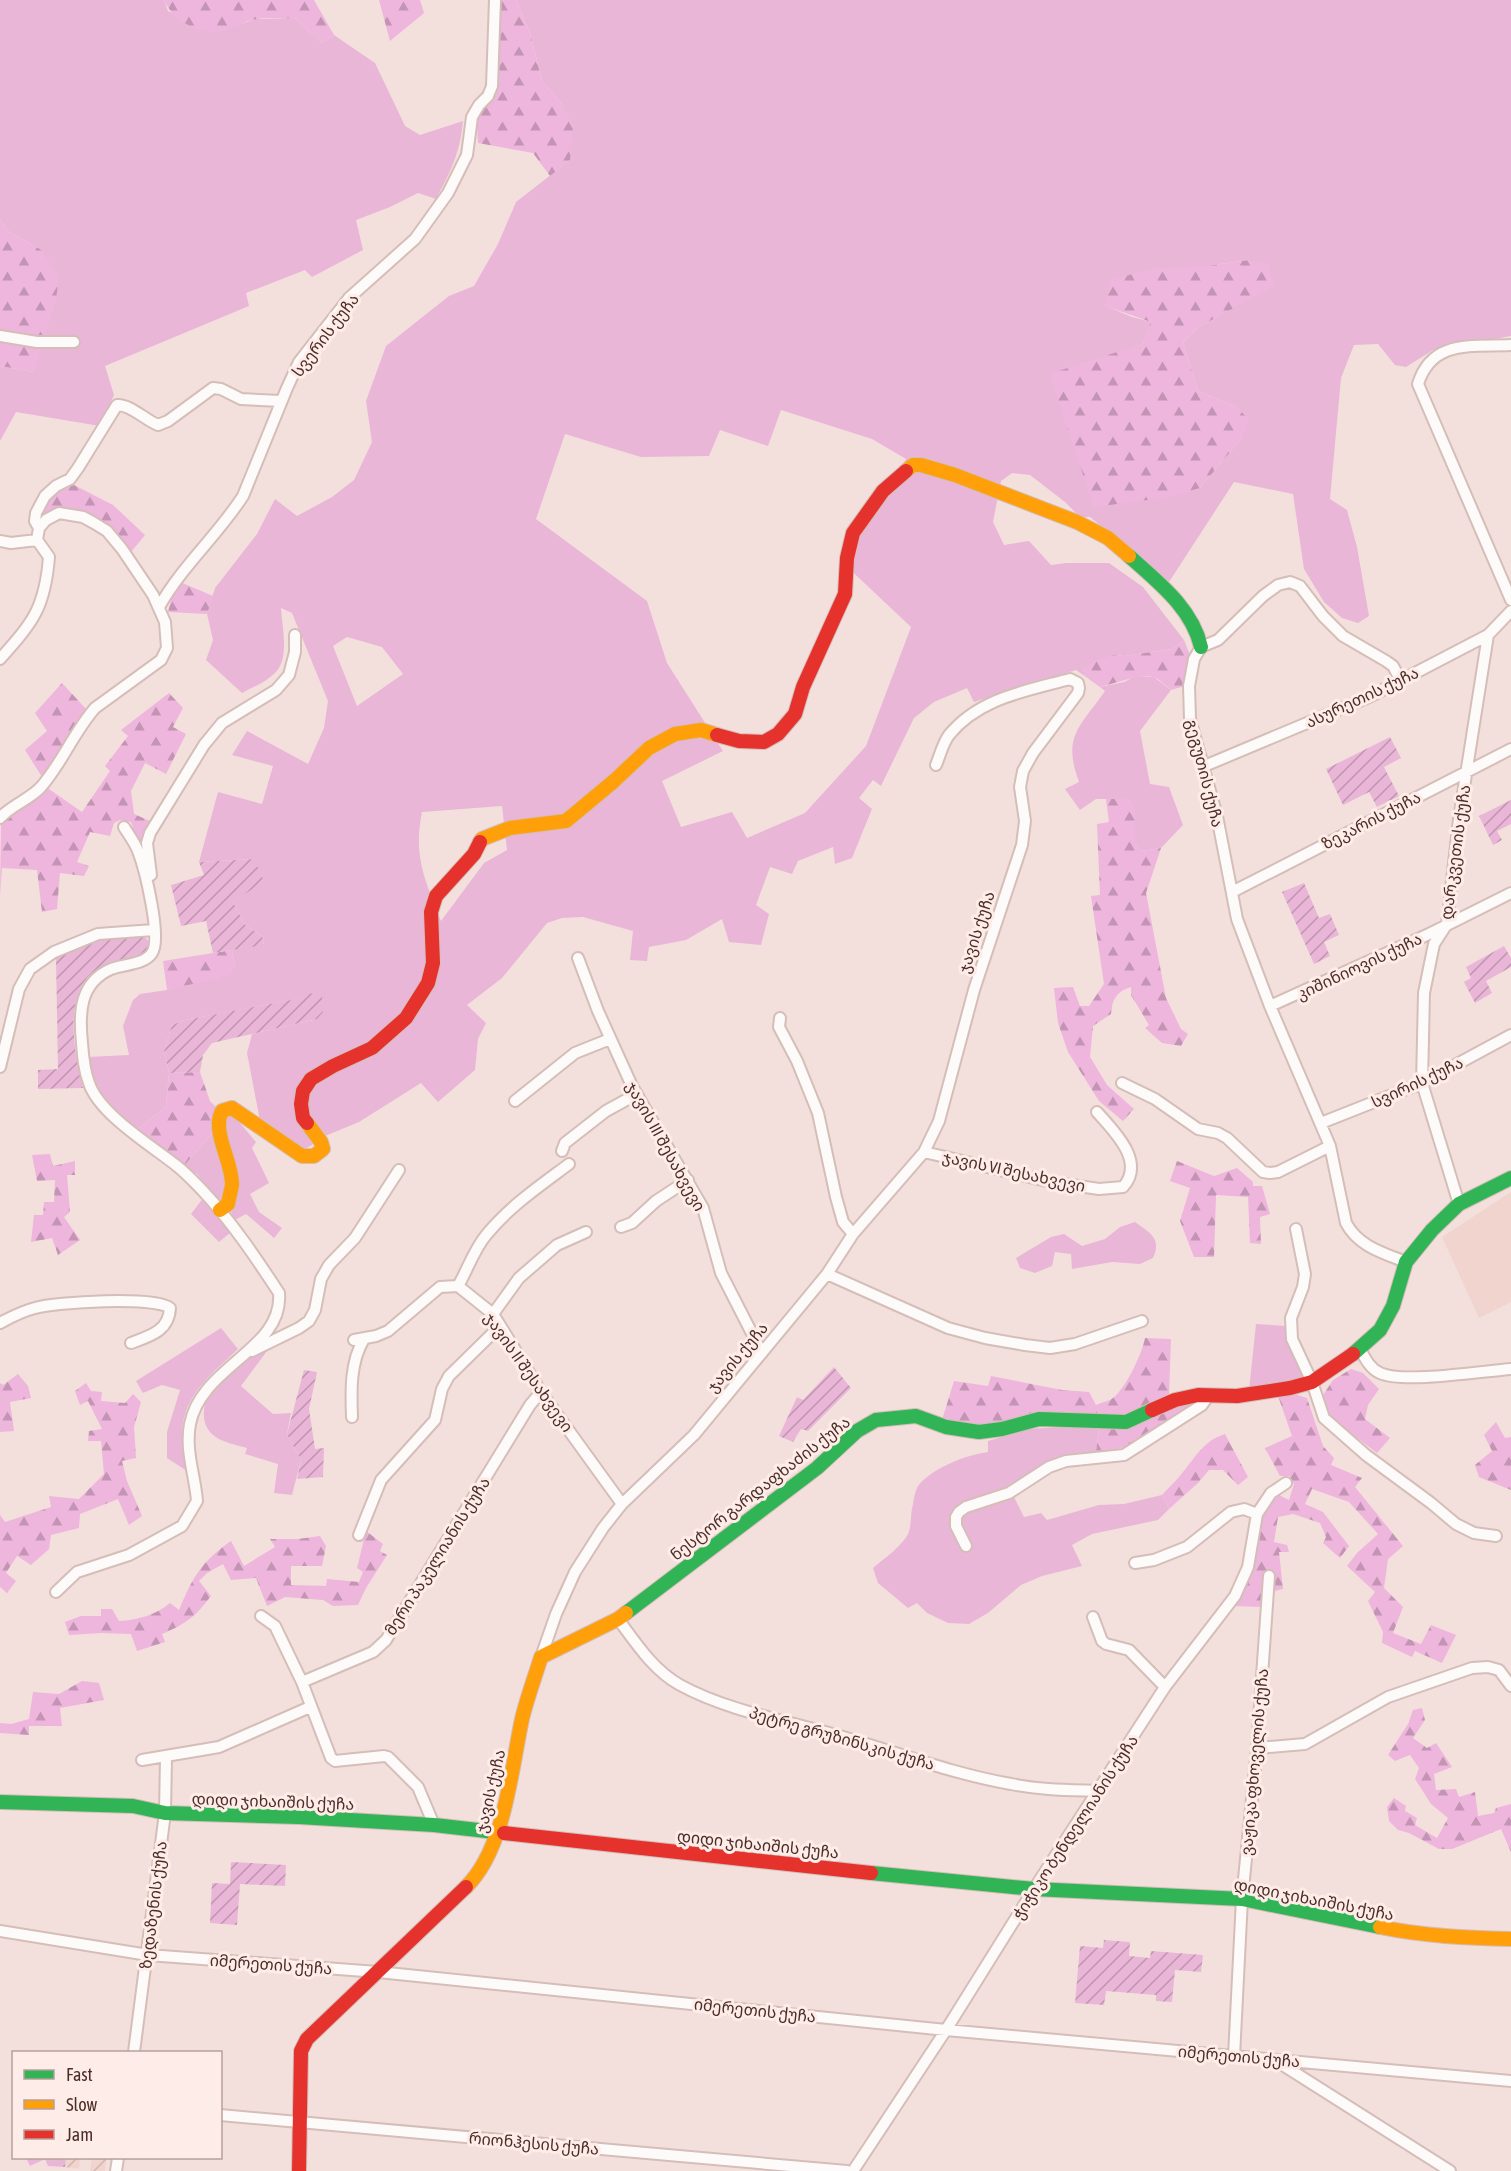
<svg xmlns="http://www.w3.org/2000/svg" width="1511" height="2171" font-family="'Asap Condensed','Noto Sans Georgian',sans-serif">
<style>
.built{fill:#f1d4ce}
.industrial{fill:url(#industrial-furrows)}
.grass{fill:#e9b6d8;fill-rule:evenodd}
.forest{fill:url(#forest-firs)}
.park{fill:url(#park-crowns)}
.garden{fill:url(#garden-furrows)}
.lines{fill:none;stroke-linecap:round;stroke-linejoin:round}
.street-casing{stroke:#d5bdb8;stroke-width:14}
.fast-casing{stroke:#d5bdb8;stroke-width:16}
.slow-casing{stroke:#d5bdb8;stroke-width:16}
.jam-casing{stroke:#d5bdb8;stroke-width:16}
.street{stroke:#fdfafa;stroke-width:10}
.fast{stroke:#30b455;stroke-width:14}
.slow{stroke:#ff9f0a;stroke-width:14}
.jam{stroke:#e5322d;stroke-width:14}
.labels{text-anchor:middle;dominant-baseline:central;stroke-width:6;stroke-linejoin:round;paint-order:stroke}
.street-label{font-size:16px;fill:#4d2d27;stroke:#fdece8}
</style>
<defs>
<pattern id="industrial-furrows" width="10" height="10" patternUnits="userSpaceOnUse" patternTransform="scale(1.5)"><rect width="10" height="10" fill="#f1d4ce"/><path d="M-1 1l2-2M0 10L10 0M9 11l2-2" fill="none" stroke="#d0b6b1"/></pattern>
<pattern id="forest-firs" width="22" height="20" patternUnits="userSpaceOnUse" patternTransform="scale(1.5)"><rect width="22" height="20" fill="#eeb5dd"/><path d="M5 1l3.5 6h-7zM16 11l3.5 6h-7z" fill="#c394b3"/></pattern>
<pattern id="park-crowns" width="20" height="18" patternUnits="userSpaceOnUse" patternTransform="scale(1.5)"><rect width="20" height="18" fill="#e9b6d8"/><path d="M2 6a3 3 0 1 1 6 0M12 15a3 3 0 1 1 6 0" fill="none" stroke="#bf94af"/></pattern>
<pattern id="garden-furrows" width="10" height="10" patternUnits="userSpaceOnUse" patternTransform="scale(1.5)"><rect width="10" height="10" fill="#e9b6d8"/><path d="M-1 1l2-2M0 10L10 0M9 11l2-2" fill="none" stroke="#bf94af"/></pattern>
</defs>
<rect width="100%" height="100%" fill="#f3e0dc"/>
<path class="built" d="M1511 1192V1302L1479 1318 1442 1237Z"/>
<path class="industrial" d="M66 2158H80L79 2169 65 2167Z
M92 2158H107L105 2171H90Z"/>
<path class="grass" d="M0 0H164L168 11 222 31 255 19 295 18 322 43 334 35 375 63 405 126 420 135 463 121C460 153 451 171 436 199L418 193 390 207 356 220 363 250 312 277 305 270 246 293 249 306 105 366 114 395 100 426 16 412 0 441V366L34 372 40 249 9 232 0 219Z
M516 0H1511V336L1433 350 1406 367 1395 365 1378 344 1354 345 1341 378 1330 499 1347 510 1357 547 1369 616 1358 623 1342 618 1324 602 1304 569 1293 494 1234 482 1169 582 1090 517H1080L1065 502 1030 475 1012 473 1001 481 993 522 1004 545 1029 541 1051 565 1066 563H1109L1143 587 1184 640 1172 649 1124 656 1113 655 1084 669 1086 677 1076 670 974 702 967 688 934 702 914 718 881 786 873 780 859 798 872 809 852 858 835 864 833 847 798 861 792 874 770 867 756 905 769 914 761 945 729 942 722 919 686 940 649 947 647 961 630 960 633 931 583 917 562 918 547 923 502 978 467 1005 486 1023 478 1039 475 1070 438 1102 421 1083 359 1122 313 1141 312 1145 303 1150 260 1121 247 1053 252 1034 317 1019 301 992 302 998 185 1020 172 1025 164 1051 169 1073 166 1107 135 1131C107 1104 95 1098 87 1057L129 1055 123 1026 133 1000 140 994 167 990 235 967 232 950 264 944 262 936 245 925 233 902 254 859 199 862 218 792 262 804 273 766 232 755 247 731 308 764 324 728 328 701 292 613 281 608C282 628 290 658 275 673 266 682 253 687 242 693L206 660 213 640 207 614 215 588 257 534 275 499 297 516 332 497 354 480 372 442 366 401 386 346 449 296 474 286 498 244 516 202 570 160 563 105 542 81 530 33ZM1249 260 1231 309 1197 328 1183 342 1198 391 1237 407 1241 439 1200 488 1118 353 1142 344 1152 322 1132 317 1106 306 1206 266ZM781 410 872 439 906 459 842 562 911 627 866 746 805 813 747 838 732 812 681 827 662 781 723 751 667 663 647 601 536 519 565 434 641 457 709 456 720 430 768 446ZM347 637 382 647 403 674 357 706 333 646ZM502 806 507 850 484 863 441 921C425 880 413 856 422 812Z
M1136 676 1154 677 1171 690 1140 731 1150 784 1169 787 1183 825 1161 848 1141 851 1135 843V828L1129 799H1096L1080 810 1065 789 1079 782C1062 736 1080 727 1105 691L1100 687 1124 682Z
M229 1116H234L256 1142 252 1148 269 1183 250 1194 259 1212 282 1228 274 1238 246 1214 233 1221 231 1210 235 1171 223 1122Z
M216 1129 227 1194 221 1202 215 1199 197 1174 183 1167Z
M204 1197 230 1233 219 1242 191 1214Z
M1135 1222C1150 1233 1162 1238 1153 1258L1140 1264 1112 1262 1072 1269 1071 1254 1055 1252 1052 1266 1035 1273 1020 1268 1016 1258 1051 1237 1064 1234 1082 1246 1105 1239 1120 1227Z
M1256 1324 1286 1326 1290 1348 1304 1376 1282 1385 1249 1390Z
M221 1328 238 1349C216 1370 188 1391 183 1423 180 1438 185 1456 187 1471L167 1458V1432L180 1390 162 1385 143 1393 136 1381Z
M270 1347 241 1386 273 1414 291 1413 287 1434 301 1460 292 1495 274 1493 278 1464 245 1454 247 1448C229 1443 207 1440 204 1418 201 1382 242 1360 270 1347Z
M1062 1427 1099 1428 1096 1452 1065 1455 1038 1469 1013 1495 1024 1517 1041 1513 1047 1520 1099 1505 1124 1504 1162 1495 1169 1509 1158 1520 1092 1534 1072 1545 1082 1566 1042 1576 1021 1585 988 1613 969 1624 948 1623 927 1613 917 1603 908 1608 878 1583 873 1568C885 1558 898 1549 907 1536 912 1528 910 1514 913 1504 914 1498 915 1491 918 1486 932 1468 966 1455 988 1452V1441L1029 1429Z"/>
<path class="forest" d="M164 0H314L334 35 322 43 295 18C282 19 269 17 257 19 245 20 234 30 222 31 198 34 173 21 164 0Z
M379 0H420L424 13 390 41Z
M500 0H516L530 33 542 81 563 105 573 127 570 160 550 176 533 153 478 143 477 127 479 113 493 99 496 83Z
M0 219 9 232 40 249 59 276 56 299 34 372 0 366Z
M1249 260 1268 264 1274 286 1197 328 1183 342 1198 391 1237 407 1249 420 1241 439 1200 488 1163 498 1094 507 1049 374 1142 344 1151 322 1105 306 1111 280 1151 269 1206 266Z
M74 485 113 505 145 535 131 552C109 526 74 489 40 520 46 498 53 492 74 485Z
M180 582 213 596 207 614 168 612 174 588Z
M1184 640 1190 655 1185 686 1171 690C1166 686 1161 681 1156 678 1144 672 1114 684 1100 687L1086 677 1084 669 1093 662 1113 655 1124 656 1172 649Z
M62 683 87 710 42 777 25 750 47 731 35 713Z
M169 693 183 708 173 727 186 734 166 774 145 763 131 791 134 814 152 822 146 869 131 822 120 820 114 823 110 836 90 832 77 862 89 866 84 876 60 873 57 909 42 912 37 870 2 868 0 896 1 824 30 803 46 787 82 812 110 771 105 766 128 736 121 730Z
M1106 799H1129L1135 811V843L1141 851 1161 848 1146 893 1166 998 1181 1029 1188 1034 1181 1046 1162 1043 1145 1028 1149 1025 1131 995V987C1117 991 1112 999 1111 1014L1093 1026 1090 1057 1107 1085 1134 1109 1123 1121 1099 1101 1068 1052 1058 1023 1054 988 1073 987 1080 1006H1089L1104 984 1091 896 1100 895 1097 824 1109 822Z
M232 950 235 967 230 975 167 990 163 961Z
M200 1072 210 1101 216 1107 213 1117 216 1129 183 1167 135 1131 166 1107 169 1073Z
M50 1154 53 1166 75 1161V1175H67L70 1212 64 1217 80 1240 58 1255 52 1238 31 1242 34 1215H43L44 1202H54L55 1180 37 1181 32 1155Z
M1177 1161 1214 1176 1237 1168 1253 1182V1186H1262L1270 1214 1260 1217 1261 1244 1250 1243 1248 1197 1216 1195 1214 1257H1194L1180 1221 1190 1188 1170 1181Z
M1145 1338 1171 1339 1169 1395 1121 1418 968 1426 942 1420 954 1381 988 1386 991 1376 1062 1390 1089 1392 1096 1405C1100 1403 1105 1402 1110 1400 1124 1393 1142 1354 1145 1338Z
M1351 1369 1363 1373 1379 1389 1368 1405 1365 1419 1390 1438 1377 1453 1327 1415 1323 1395 1333 1380Z
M18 1374 28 1386 31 1398 10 1402 14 1431 0 1432V1383L3 1385Z
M86 1383 91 1391 102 1392 101 1401 125 1403 133 1394 141 1402 134 1427 136 1458 122 1461 127 1481 142 1516 129 1525 118 1499 80 1514 79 1528 51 1535 49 1549 31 1565 17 1556 6 1573 16 1581 7 1593 0 1587V1515L5 1522 51 1507 49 1496 79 1499 104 1474 101 1441H88L89 1431 102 1429 88 1401 80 1405 75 1391Z
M1297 1395 1307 1398 1323 1446 1334 1458 1331 1465 1362 1478 1355 1487 1403 1546 1388 1559 1384 1588 1403 1607 1393 1633 1421 1644 1431 1625 1456 1635 1442 1663 1415 1651 1412 1657 1382 1643 1383 1632 1368 1601 1375 1592 1347 1566 1357 1553 1378 1534 1349 1502 1312 1489 1305 1504 1323 1512 1349 1546 1340 1558 1323 1543 1326 1537 1320 1523 1293 1514 1278 1517 1274 1542 1287 1545 1289 1552H1279L1283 1589 1275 1591 1274 1576 1262 1607 1232 1606 1245 1588 1258 1543 1262 1517 1268 1505 1279 1495 1289 1500 1294 1484 1289 1476H1280L1265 1448 1292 1436 1278 1396Z
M1190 1401 1193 1403 1190 1407C1161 1426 1132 1452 1096 1452L1099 1428 1119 1426Z
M1496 1422 1505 1438 1511 1437V1490L1479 1477 1475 1465 1492 1451 1484 1435Z
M1225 1434 1248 1477 1238 1485 1223 1470H1209L1198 1483 1169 1509 1162 1495C1167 1489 1174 1483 1179 1477 1194 1460 1202 1441 1225 1434Z
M366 1531 383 1544 380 1551 387 1555 366 1588 358 1605 333 1606 323 1600 285 1597 267 1606 256 1578 231 1580 223 1564 207 1573 199 1581 211 1596C196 1616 186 1624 162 1634L165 1642 137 1651 131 1634 102 1633 69 1635 65 1622 81 1616H101V1609H112L119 1621C137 1620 156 1615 170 1603L179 1610C193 1577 201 1562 231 1541L244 1566 275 1547 270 1539H298L320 1536 326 1546 322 1566H291V1585L326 1586 327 1579 359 1582 363 1572 357 1568Z
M82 1681 99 1683 104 1700 60 1708 62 1726H29V1735L0 1733V1723L11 1724 29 1719 33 1692 59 1694Z
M1422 1708 1425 1720 1413 1738 1427 1748 1436 1743 1452 1767 1434 1774 1436 1790 1456 1789 1459 1797 1475 1792 1478 1816 1494 1813 1496 1808 1511 1804V1852L1501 1829 1452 1849H1439L1409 1833 1398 1830 1389 1821 1387 1807 1394 1798 1406 1806 1405 1811 1417 1818 1415 1825 1437 1838 1448 1818 1431 1804 1415 1779 1419 1768 1410 1755 1395 1761 1388 1755 1408 1724 1413 1710Z"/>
<path class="park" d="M26 2158H66L65 2167 48 2166 45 2159 30 2166Z"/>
<path class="garden" d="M1390 737 1401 758 1384 767 1399 796 1377 807 1369 792 1343 805 1326 769Z
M1511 800V824L1497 831 1502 840 1493 845 1479 816Z
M254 859 264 881 233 902 245 925 262 936 264 945 213 953 206 921 181 926 171 885 204 875 199 862Z
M1304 883 1319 918 1330 914 1339 935 1324 942 1330 956 1314 964 1282 892Z
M141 935C148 939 150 941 150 950 138 961 121 959 106 966 101 968 91 973 87 978 65 1005 75 1057 83 1088L38 1089V1070L58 1069 56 957 96 939Z
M1504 946 1511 958V967L1486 981 1492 993 1475 1003 1464 982 1471 978 1466 967Z
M301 992 322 995 323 1012 317 1019 212 1043 203 1055 200 1072 169 1073 164 1051 172 1025 185 1020 301 998Z
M834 1367 851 1388 808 1431 801 1429 793 1442 779 1436 797 1397 803 1400Z
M304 1370 317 1372 309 1409 315 1449 324 1448 323 1477 297 1479 301 1460 287 1434Z
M231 1862 286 1865 285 1886 240 1884 237 1925 210 1923 212 1883 230 1884Z
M1104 1940 1130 1942 1129 1956 1150 1958 1151 1951 1203 1955 1201 1972 1175 1970 1172 2002 1156 2001V1995L1106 1991 1104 2005 1075 2003 1080 1946 1103 1948Z"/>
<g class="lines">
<g class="street-casing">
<path id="street" d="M0 336 37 342H74
M1511 345C1472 347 1432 339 1418 384L1511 600
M39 528 35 521 36 513 45 496 56 486 70 479 78 468 117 405C130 404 145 420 158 425L168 421 213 388 221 389 241 399 281 401
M0 541 11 543 37 540
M159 607C182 566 218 535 243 496L287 388 299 362 349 298 415 239 448 193 467 155 472 117 479 105 488 96 492 86 495 0
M0 659C33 622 45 608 49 557L37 540
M1401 681 1393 666 1386 661 1343 636 1323 616 1300 586 1290 582 1278 585 1263 596 1218 640 1201 647 1194 659 1189 686 1190 719 1217 816 1237 919 1270 1006 1330 1146 1346 1223C1358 1246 1383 1253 1406 1262
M1202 767 1369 697 1488 635 1511 611
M0 818C11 805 29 800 41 787 62 763 74 732 95 708L161 660 167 648 165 622 153 595 122 549 107 531 94 523 83 517 59 513 46 520 39 528 37 540
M151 875 147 843 150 833 204 745 222 723 276 690 289 675 295 652V635
M1232 892 1511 749
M578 958 598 1011 632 1086 703 1208 721 1273 762 1353
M1270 1006 1429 934 1511 893
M780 1018 779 1027 797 1061 818 1113 836 1197 843 1222 853 1234
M0 1067 19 989 30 969 54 952 98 934 154 930
M1122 1083 1155 1099 1198 1129 1218 1133 1227 1138 1263 1172 1270 1173 1278 1172 1330 1146
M515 1101 575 1053 610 1039
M1321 1123 1422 1083 1511 1035
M562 1151 565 1143 606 1111 637 1094
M924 1152 1051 1182 1099 1189 1123 1187C1146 1162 1114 1131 1097 1112
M1459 1204 1422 1083 1424 993 1434 944 1447 924 1459 819 1488 635
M621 1227 632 1223 656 1201 688 1180
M1296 1229 1305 1274 1303 1287 1291 1318 1292 1339 1312 1382 1324 1418 1366 1455 1431 1503 1456 1524 1474 1533 1496 1536
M827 1274 948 1328 985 1338 1025 1345 1050 1348 1075 1344 1142 1321
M458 1286C468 1269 474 1249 487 1234 510 1206 541 1185 569 1164
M493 1314 519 1278 557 1245 586 1232
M0 1323C11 1317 23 1311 35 1308 56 1302 154 1296 170 1308 169 1331 150 1336 131 1343
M354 1340 376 1336 388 1331 440 1287 458 1286 493 1314 541 1392 622 1504
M1360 1349C1365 1358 1370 1369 1380 1373 1403 1384 1483 1371 1511 1369
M252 1351 299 1328 309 1321 315 1310 321 1279 329 1265 355 1238 399 1170
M352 1417C351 1391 350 1362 364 1339
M359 1535 381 1480 435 1420 442 1389 449 1376 500 1326
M966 1546 956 1526V1517L959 1512 966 1507 1009 1493 1049 1467 1066 1461 1124 1455 1202 1405 1209 1395
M1135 1563 1154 1560 1187 1547 1231 1512 1244 1509 1257 1514
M56 1592 77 1572 129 1555 182 1526 197 1501C195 1475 185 1451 190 1424 201 1366 284 1349 279 1293 256 1258 232 1222 203 1191 195 1183 186 1173 177 1166 152 1146 99 1114 89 1083 84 1070 83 1057 82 1043 79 1014 79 983 111 969 123 964 144 965 152 953 162 938 145 869 138 851 135 843 129 835 124 827
M261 1616 275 1626 302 1682 331 1758 335 1761 384 1756 388 1757 418 1787 434 1825
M1093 1617 1102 1641 1106 1644 1129 1650 1165 1687
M618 1619C636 1643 653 1670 680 1685 728 1711 784 1720 836 1735 894 1751 952 1774 1011 1784 1040 1790 1069 1790 1098 1791
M541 1657 556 1614 575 1572 603 1528 622 1504 694 1435 827 1274 853 1234 924 1152 939 1121 974 990 1022 845 1025 821 1020 787 1023 771 1033 753 1078 693 1079 688 1078 683 1070 679C1026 691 979 698 949 735 943 743 940 755 936 765
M302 1682 373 1652 386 1640 530 1405 541 1392
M1257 1748 1305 1744 1388 1697 1472 1668 1488 1667 1499 1670 1511 1686
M142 1760 219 1747 310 1707
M0 1931 148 1955 378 1972 946 2030 1511 2081
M134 2052 165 1813 166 1757
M1234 2056 1242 1899 1257 1748 1269 1576
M1278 2062 1450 2171
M220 2115 847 2171
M116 2171 118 2158
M853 2171 946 2030 1034 1889 1165 1687 1235 1596 1248 1567 1257 1514 1271 1493 1286 1483"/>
</g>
<g class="fast-casing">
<path id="fast" d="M1129 556C1158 582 1192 608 1201 647
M1353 1354 1380 1330 1393 1306 1406 1262 1432 1230 1459 1204 1511 1178
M626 1613 817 1468 857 1431 876 1420 916 1416 946 1427 979 1432 1002 1429 1039 1419 1126 1422 1152 1410
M0 1802 133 1806 165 1813 299 1817 434 1825 504 1833
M871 1873 1034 1889 1242 1899 1380 1927"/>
</g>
<g class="slow-casing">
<path id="slow" d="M906 471 913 465H921L955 475 1077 522 1108 538 1129 556
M480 842 482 839 510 828 566 821 614 781 649 748 675 734 701 730 717 735
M220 1210 228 1204C229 1198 231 1191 232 1185 233 1163 211 1131 222 1111L232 1108 302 1156H314L323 1149 321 1142 307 1123
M466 1887C505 1849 511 1770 522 1719 527 1698 535 1677 541 1657L618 1619 626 1613
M1380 1927C1423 1936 1467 1938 1511 1939"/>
</g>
<g class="jam-casing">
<path id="jam" d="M717 735 739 741 764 742 778 734 795 714 803 687 845 594 847 558 853 533 883 491 906 471
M307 1123 303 1118 301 1104 303 1091 311 1079 333 1066 372 1048 406 1018 428 983 433 963 431 912 436 896 474 854 480 842
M1152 1410 1175 1400 1198 1395 1237 1396 1290 1388 1312 1382 1353 1354
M504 1833 871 1873
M299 2171 301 2051 307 2039 466 1887"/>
</g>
<use href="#street" class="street"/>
<use href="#fast" class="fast"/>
<use href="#slow" class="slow"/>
<use href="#jam" class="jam"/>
</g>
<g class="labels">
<g class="street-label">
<text transform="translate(325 335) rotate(-53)">სვერის ქუჩა</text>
<text transform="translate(1362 697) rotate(-25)">ასურეთის ქუჩა</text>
<text transform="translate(1205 773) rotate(76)">გეგუთის ქუჩა</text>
<text transform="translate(1371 820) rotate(-27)">ზეკარის ქუჩა</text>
<text transform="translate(1455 852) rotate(-82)">დარკვეთის ქუჩა</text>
<text transform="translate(976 932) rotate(-72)">ჯავის ქუჩა</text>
<text transform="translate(1359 966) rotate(-25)">კიშინიოვის ქუჩა</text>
<text transform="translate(1417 1082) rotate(-25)">სვირის ქუჩა</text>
<text transform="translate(666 1146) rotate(61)">ჯავის III შესახვევი</text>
<text transform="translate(1014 1171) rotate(12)">ჯავის VI შესახვევი</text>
<text transform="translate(737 1357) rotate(-50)">ჯავის ქუჩა</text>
<text transform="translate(529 1372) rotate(55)">ჯავის II შესახვევი</text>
<text transform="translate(760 1488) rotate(-38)">ნესტორ გარდაფხაძის ქუჩა</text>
<text transform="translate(437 1556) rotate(-58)">მერი პაკელიანის ქუჩა</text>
<text transform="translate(842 1738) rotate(16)">პეტრე გრუზინსკის ქუჩა</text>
<text transform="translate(1254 1762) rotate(-85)">ვაჟიკა ფხოველის ქუჩა</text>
<text transform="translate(490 1791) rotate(-77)">ჯავის ქუჩა</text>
<text transform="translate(273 1801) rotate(2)">დიდი ჯიხაიშის ქუჩა</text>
<text transform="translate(1075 1827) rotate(-57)">ჭიჭიკო ბენდელიანის ქუჩა</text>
<text transform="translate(758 1844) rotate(6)">დიდი ჯიხაიშის ქუჩა</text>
<text transform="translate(1314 1899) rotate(11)">დიდი ჯიხაიშის ქუჩა</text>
<text transform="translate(153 1905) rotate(-83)">ზედაზენის ქუჩა</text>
<text transform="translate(271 1964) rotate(4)">იმერეთის ქუჩა</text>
<text transform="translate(755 2010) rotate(6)">იმერეთის ქუჩა</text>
<text transform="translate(1239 2056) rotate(5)">იმერეთის ქუჩა</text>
<text transform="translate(534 2143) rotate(5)">რიონჰესის ქუჩა</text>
</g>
</g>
<rect x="12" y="2051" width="210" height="108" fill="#fdece8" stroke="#b7a09b" stroke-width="1.5"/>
<rect x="24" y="2070" width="30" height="9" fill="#30b455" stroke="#b7a09b" stroke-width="1.5"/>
<text x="66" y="2081" font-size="18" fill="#4d2d27">Fast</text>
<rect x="24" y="2100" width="30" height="9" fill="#ff9f0a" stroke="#b7a09b" stroke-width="1.5"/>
<text x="66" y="2111" font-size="18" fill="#4d2d27">Slow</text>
<rect x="24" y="2130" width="30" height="9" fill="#e5322d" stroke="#b7a09b" stroke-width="1.5"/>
<text x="66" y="2141" font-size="18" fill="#4d2d27">Jam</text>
</svg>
